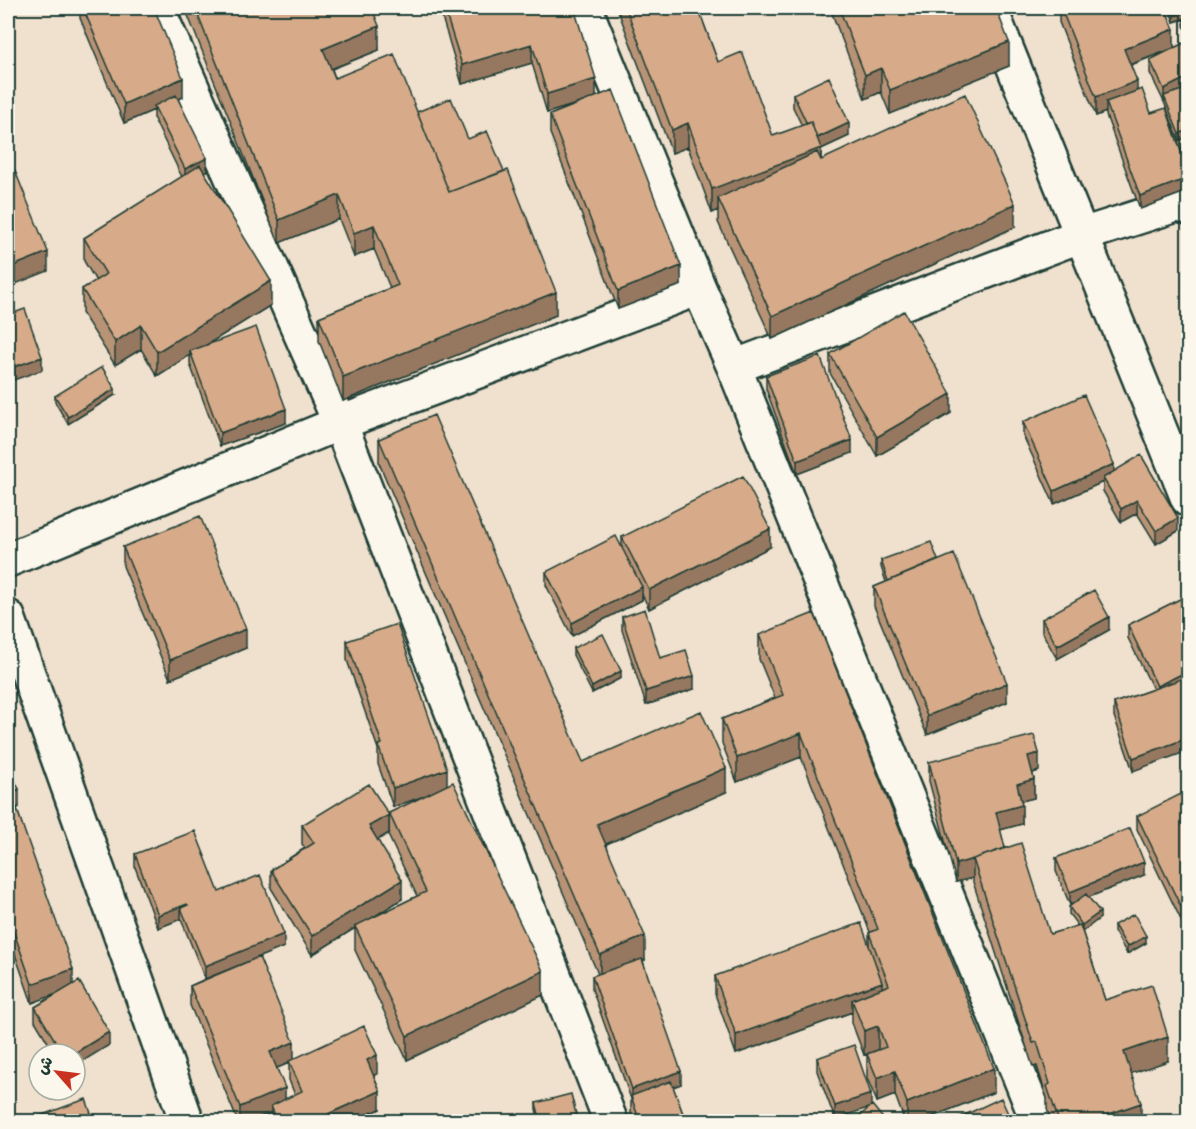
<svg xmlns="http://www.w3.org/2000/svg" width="1196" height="1129" font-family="'Gochi Hand','Playpen Sans Arabic',sans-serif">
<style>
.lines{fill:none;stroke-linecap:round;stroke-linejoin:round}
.minor-casing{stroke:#1f3d34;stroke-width:38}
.tertiary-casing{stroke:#1f3d34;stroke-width:38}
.minor{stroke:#fbf7ec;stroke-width:33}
.tertiary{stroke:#fbf7ec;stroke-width:33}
.wall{fill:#b99376;stroke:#1f3d34;stroke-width:1.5;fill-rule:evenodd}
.shaded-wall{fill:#967860;stroke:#1f3d34;stroke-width:1.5}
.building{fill:#d7ab89;stroke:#1f3d34;stroke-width:1.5}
</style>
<rect width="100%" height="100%" fill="#f0e0ce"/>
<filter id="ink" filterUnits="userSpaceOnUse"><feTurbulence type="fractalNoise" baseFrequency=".0167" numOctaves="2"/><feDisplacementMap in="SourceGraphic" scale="12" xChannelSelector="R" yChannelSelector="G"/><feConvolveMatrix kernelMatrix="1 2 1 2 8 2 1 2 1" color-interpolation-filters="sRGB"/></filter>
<g filter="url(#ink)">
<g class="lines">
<g class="minor-casing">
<path id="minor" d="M157 8 340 423 611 1122
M585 8 699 288 734 367 1038 1122
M990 8 1188 499
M734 367 1082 235 1176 205 1188 207
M8 560 340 423 699 288"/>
</g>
<g class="tertiary-casing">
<path id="tertiary" d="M8 617 187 1122"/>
</g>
<use href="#minor" class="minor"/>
<use href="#tertiary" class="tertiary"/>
</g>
<path class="wall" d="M80 8H154L183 97 178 100 207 171 204 172 271 305 208 344 286 423 220 446 190 364V355L157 376 141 349 115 365 82 313V289L96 281 84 261V238L182 177 154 119V110L124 123 80 18Z
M185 8H372L379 50 332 69 335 78 417 112 468 139 556 315 343 401 319 341V317L390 288 374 249 354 257 339 219 279 243Z
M441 8H574L596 97 681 285 618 309 550 133V115L582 102 547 113 532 63 462 84 441 14Z
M617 8H698L718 62 773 136 802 126 793 107V94L849 136 821 149V160L1015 227 772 339 718 222V210L712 213 688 147 672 153Z
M819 8H996L1009 66 890 114 881 92 865 99 831 11 822 15Z
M1059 8H1165L1174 48 1131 65 1137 91 1151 113 1178 143 1179 141 1164 102 1150 73V60L1188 41V191L1140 209 1106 115V112L1096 116 1059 22Z
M1169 8H1188V32L1184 26V19H1185L1174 22Z
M830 354 951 413 877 456 830 373Z
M766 376 852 453 797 474 766 389Z
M115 395 68 424 55 402V396Z
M1023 422 1114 471 1178 531 1156 544 1137 513 1121 522 1103 491V482L1054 504 1023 435Z
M379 439 583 762 726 792 606 844 645 960 643 961 681 1084 673 1087 686 1122H633L631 1115V1099L592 989V976L598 974 379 463Z
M622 537 770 547 649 609 642 594V600L572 636 546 585V572L622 548Z
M123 547 246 648 170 679 123 566Z
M881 560H938L1007 702 927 735 874 606V587L886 582 881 567Z
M1188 595 1133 771 1114 716V703L1153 689 1128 638V625Z
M622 617 660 658 694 689 646 705 622 630Z
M1042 619 1109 630 1057 659 1042 632Z
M759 635 994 1092 919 1122H905L895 1095 877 1102 867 1078V1054L878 1050 864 1055 852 1023V1012L736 1054 715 994V976L869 945V933L870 932 801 757 737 782 722 743V719L775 698 759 659Z
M347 641 447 785 543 995 407 1060 355 950V928L312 955 271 888V870L305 848 302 844V825L389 833 378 840 402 899 370 919 417 896 389 837V813L427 795 393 807 378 764V749L347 660Z
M573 648 621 678 592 693 573 655Z
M929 762 1039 771 1033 773 1034 798 1021 801 1022 824 1000 830 1005 848 1050 934 1078 926 1069 914V907L1075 903 1070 905 1056 871V858L1144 875 1089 897 1100 918 1082 931 1105 1000 1168 1061 1131 1073 1141 1122H1051L1047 1109V1098L1037 1066 1033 1067 973 882V878L956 882 929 781Z
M8 767 19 807 17 809 73 985 109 1045 75 1054H55L35 1021V1007L58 993 32 1003 8 934Z
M1188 805V919L1182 922 1137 829V816Z
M135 854 219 892 284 947 259 957 294 1058 377 1074 374 1075 380 1109 353 1122H271V1112L249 1122H238L190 1005V986L205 979 181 919 158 928 135 867ZM289 1063V1080L295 1095 285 1099 277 1068Z
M1114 925 1146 943 1127 954 1114 931Z
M817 1058 871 1106 835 1119 817 1071Z
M536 1103 578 1122H539L536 1109Z"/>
<path class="shaded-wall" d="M822 8H831V11L822 15Z
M1188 11V17L1174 22V15Z
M379 26V50L323 72V49Z
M1174 29V48L1124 67V49Z
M1009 42V66L890 114V90Z
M532 44V63L462 84V65Z
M881 68V92L865 99V75Z
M1188 77V90L1164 96V102V89Z
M183 78V97L155 109 154 106V110L124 123V104Z
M596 79V98L547 113V94Z
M1137 81V99L1106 102V112L1096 116V97Z
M688 123V147L672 153V130Z
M849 123V136L821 149V172L718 198V210L712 213V189Z
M1188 130V137L1179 141V134Z
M207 158V171L185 182V169Z
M1188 178V191L1140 209V196Z
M339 195V219L279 243V220Z
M1015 204V227L772 339V316Z
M374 225V249L354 257V233Z
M48 252V271L8 287V268Z
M681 266V285L618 309V291Z
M271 281V305L192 354 190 351V355L157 376V352Z
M556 292V315L343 401V377Z
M141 325V349L115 365V342Z
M42 357V370L8 382V369Z
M115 389V395L68 424V417Z
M951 394V413L877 456V437Z
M286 409V423L220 446V433Z
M852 440V453L797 474V461Z
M1114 464V477L1103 478V482L1054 504V491Z
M1137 500V513L1121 522V509Z
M1178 518V531L1156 544V531Z
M770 529V547L649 609V590Z
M642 587V600L572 636V623Z
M1109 617V630L1057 659V646Z
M246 629V648L170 679V660Z
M621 671V678L592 693V687Z
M1188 671V684L1157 699V686Z
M694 676V689L646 705V691Z
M1007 683V702L927 735V716Z
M801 733V757L737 782V758Z
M1188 738V751L1133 771V758Z
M1039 753V771L1028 774V756Z
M726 768V792L597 848V824Z
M447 769V788L393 807V788Z
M1034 779V798L1017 802V784Z
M19 789V807L8 814V795Z
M1022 805V824L996 831V812Z
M389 815V833L369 845V826Z
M973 859V878L956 882V864Z
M1144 862V875L1070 905V892Z
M402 880V899L356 928 355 926V928L312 955V936Z
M187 904V917L181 908V919L158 928V915Z
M1188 906V919L1182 922V909Z
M1100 912V918L1082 932V925Z
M284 934V947L205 979V966Z
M645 936V960L600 979V955Z
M1146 936V943L1127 954V947Z
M73 969V988L32 1003V984Z
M543 971V995L407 1060V1036Z
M882 982V1001L852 1000V1012L736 1054V1035Z
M878 1026V1050L864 1055V1031Z
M109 1032V1045L75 1066V1054H73Z
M1168 1037V1061L1124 1076V1052Z
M294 1042V1061H289V1063L270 1071V1052Z
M377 1055V1074L367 1078V1060Z
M994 1068V1092L919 1122H907V1103Z
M681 1071V1084L633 1101 632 1099V1089Z
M895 1071V1095L877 1102V1078Z
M285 1088V1107L271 1106V1112L249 1122H240V1107Z
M380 1091V1109L353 1122H328V1114Z
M871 1094V1107L835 1119V1106Z
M1141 1103V1122H1086Z
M1010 1118V1122H1001Z"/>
<path class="building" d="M83 8H154L183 78 124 104Z
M195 8H372L379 26 323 49 335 78 394 54 449 192 508 170 556 292 343 377 319 317 398 285 374 225 354 233 339 195 279 220Z
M444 8H574L596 79 547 94 532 44 462 65Z
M626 8H698L718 62 742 52 773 136 811 122 821 148 712 189 688 123 672 130Z
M839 8H996L1009 42 890 90 881 68 865 75Z
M1061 8H1165L1174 29 1124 49 1137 81 1096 97Z
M1172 8H1188V11L1174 15Z
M1188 15V26L1184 19Z
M1188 41V77L1164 89 1150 60Z
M829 77 849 123 817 138 811 122 807 124 793 94Z
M1188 88V130L1179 134 1164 96Z
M1142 89 1151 113 1166 108 1188 172V178L1140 196 1106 102Z
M613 90 681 266 618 291 550 115Z
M965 94 1015 204 772 316 718 198 817 152 821 160Z
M176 95 207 158 185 169 154 106Z
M451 98 468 139 487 131 504 171 449 192 417 112Z
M1188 137V167L1178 141Z
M200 165 271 281 157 352 141 325 115 342 82 289 106 274 84 238Z
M13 166 48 252 8 268V168Z
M25 309 42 357 8 369V315Z
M904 311 951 394 877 437 830 354Z
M256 327 286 409 220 433 190 351Z
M820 356 852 440 797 461 766 376Z
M102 367 115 389 68 417 55 396Z
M1084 395 1114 464 1054 491 1023 422Z
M434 415 583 762 701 711 726 768 597 824 645 936 600 955 379 439Z
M1141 455 1178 518 1156 531 1137 500 1121 509 1103 478Z
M743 476 770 529 649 590 622 537Z
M200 516 246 629 170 660 123 547Z
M616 536 642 587 572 623 546 572Z
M931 542 938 560 888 581 881 560Z
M954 554 1007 683 927 716 874 587Z
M1094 590 1109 617 1057 646 1042 619Z
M1188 595V671L1157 686 1128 625Z
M645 609 660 658 686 650 694 676 646 691 622 617Z
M814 613 994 1068 907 1103 895 1071 877 1078 867 1054 886 1047 878 1026 864 1031 852 1000 889 985 869 933 878 929 801 733 737 758 722 719 783 695 759 635Z
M397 624 447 769 393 788 378 745 382 744 347 641Z
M603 634 621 671 592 687 573 648Z
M1187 677 1188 680V738L1133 758 1114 703Z
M1034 735 1039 753 1028 756 1034 779 1017 784 1022 805 996 812 1005 848 973 859 956 864 929 762Z
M8 767 19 789 8 795Z
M453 782 543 971 407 1036 355 926 426 892 389 813Z
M369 784 389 815 369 826 402 880 312 936 271 870 314 843 302 825Z
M1183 793 1188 805V906L1182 909 1137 816Z
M16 807 73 969 32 984 8 915V810Z
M1130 828 1144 862 1070 892 1056 858Z
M195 831 219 892 260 875 284 934 205 966 181 908 188 905 187 904 158 915 135 854Z
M1021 843 1050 934 1080 925 1105 1000 1152 985 1168 1037 1124 1052 1141 1103 1086 1122H1059L1047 1086 1050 1084 1037 1042 1033 1043 973 859Z
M1086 894 1100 912 1082 925 1069 907Z
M1134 914 1146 936 1127 947 1114 925Z
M861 923 882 982 736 1035 715 976Z
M259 957 294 1042 270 1052 285 1088 240 1107 190 986Z
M642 959 681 1071 632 1089 592 976Z
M79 981 109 1032 73 1054H63L35 1007Z
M364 1026 377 1055 367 1060 380 1091 328 1114 331 1122H278L271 1106 302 1091 289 1061Z
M854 1045 871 1094 835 1106 817 1058Z
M671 1081 686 1122H640L631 1096Z
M571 1094 578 1122H541L536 1103Z
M1001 1098 1010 1118 1001 1122H950Z
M86 1099 94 1122H23Z
M872 1105 886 1122H853Z
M372 1111 380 1122H360Z
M1188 1118V1122H1180Z"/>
</g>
<rect width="1196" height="1129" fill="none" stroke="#fbf7ec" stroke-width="30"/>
<rect x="15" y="15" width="1166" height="1099" fill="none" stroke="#1f3d34" stroke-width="2" filter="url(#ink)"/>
<g transform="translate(57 1072) rotate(298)"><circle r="28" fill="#fbf7ec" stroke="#a3ada2" stroke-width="1.5"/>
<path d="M0-4.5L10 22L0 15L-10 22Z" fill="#c8321e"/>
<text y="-9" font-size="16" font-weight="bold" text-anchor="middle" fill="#1f3d34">ش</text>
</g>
</svg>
